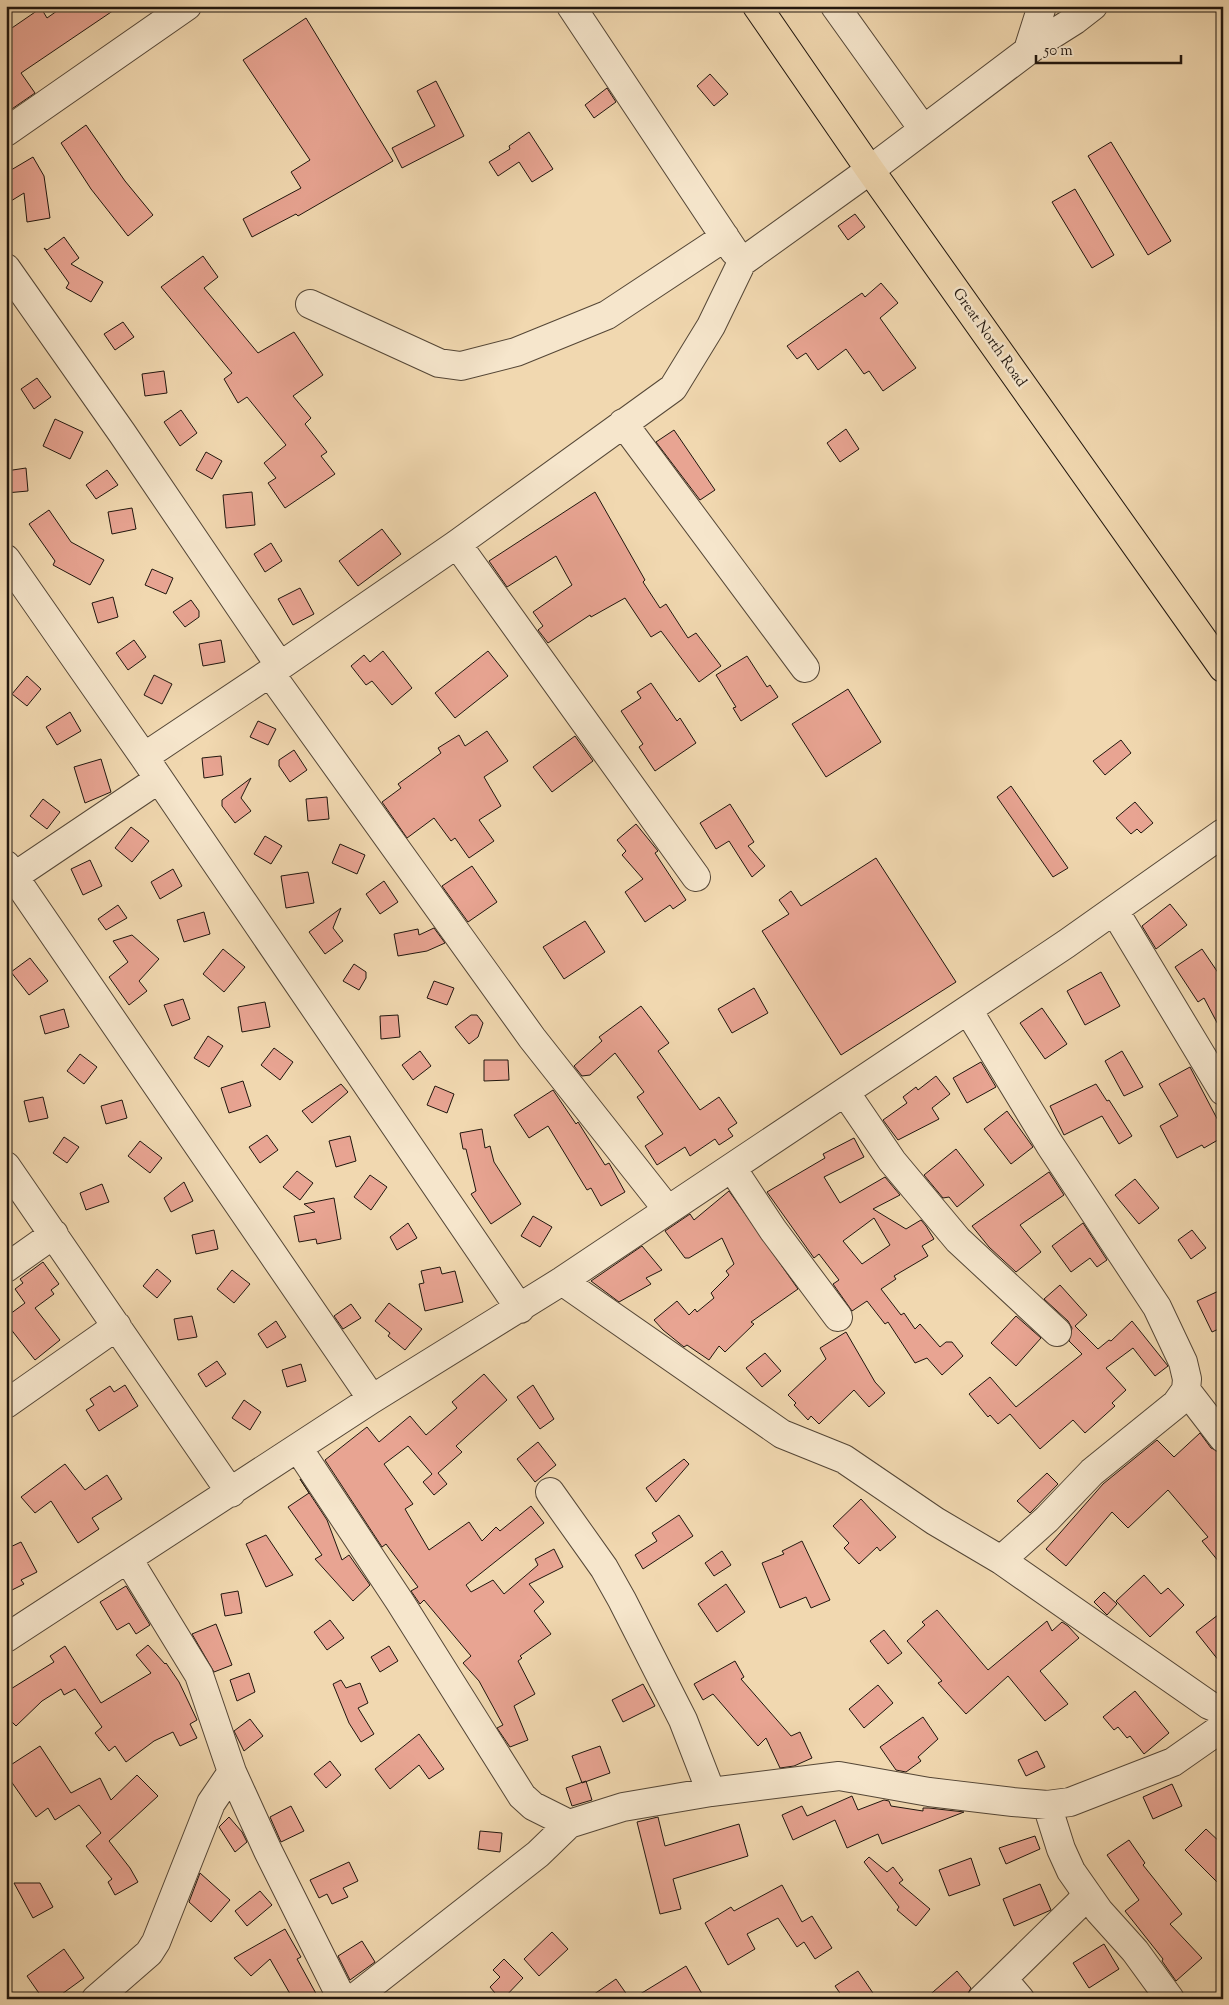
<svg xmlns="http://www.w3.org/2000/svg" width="1229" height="2005" font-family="'Sorts Mill Goudy',serif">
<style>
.building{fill:#e8a492;stroke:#20160e;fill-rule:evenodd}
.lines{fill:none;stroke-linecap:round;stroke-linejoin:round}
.minor-casing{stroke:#544636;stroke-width:30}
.highway-casing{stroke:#20160e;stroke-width:30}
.minor{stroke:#f6e6cc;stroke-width:28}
.highway{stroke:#f1d8b0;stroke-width:28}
.labels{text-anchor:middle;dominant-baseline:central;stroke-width:5;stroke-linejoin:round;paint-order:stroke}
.street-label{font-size:15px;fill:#20160e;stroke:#f6e6cc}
</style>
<rect width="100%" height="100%" fill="#f1d8b0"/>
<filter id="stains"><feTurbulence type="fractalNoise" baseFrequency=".004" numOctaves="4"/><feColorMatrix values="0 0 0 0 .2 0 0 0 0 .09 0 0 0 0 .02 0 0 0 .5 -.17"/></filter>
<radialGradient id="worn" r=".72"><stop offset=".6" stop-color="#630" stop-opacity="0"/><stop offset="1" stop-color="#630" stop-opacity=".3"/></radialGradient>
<path class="building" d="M64 6H120L21 73 35 93 6 113V32L41 8 47 18Z
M306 18 393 161 298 216 296 214 252 237 243 219 301 188 291 172 310 160 243 60Z
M710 74 728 94 714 106 697 86Z
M436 81 464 136 402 168 392 148 435 126 417 91Z
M607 88 616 102 594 118 585 105Z
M86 125 125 181 153 215 128 236 91 189 61 143Z
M529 132 553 169 532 182 519 162 498 176 489 162 510 149 509 146Z
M1111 142 1171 241 1148 255 1088 156Z
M33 157 44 176 50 218 27 222 24 193 6 204V173Z
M1075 189 1114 255 1092 268 1052 202Z
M855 214 865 227 848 240 838 226Z
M64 237 79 258 71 264 103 282 91 302 66 288 69 283 44 248 47 250Z
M203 256 218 277 204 288 258 353 294 332 323 375 293 396 311 418 305 424 327 452 321 456 335 474 285 508 268 483 276 478 264 463 286 445 247 397 238 403 224 379 232 373 161 287Z
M881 283 898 303 880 318 916 368 883 391 869 371 864 374 846 349 818 370 806 353 797 359 787 346 862 293 865 297Z
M123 322 134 337 115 350 104 334Z
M164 371 167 393 145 396 142 374Z
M37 378 51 397 34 409 21 389Z
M181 410 197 433 180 446 164 422Z
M55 419 83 432 70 459 43 446Z
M846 429 859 449 840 462 827 443Z
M674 430 715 490 700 500 656 442Z
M206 452 222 461 212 479 196 470Z
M26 468 28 491 6 493V471Z
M107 470 118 485 96 499 86 485Z
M252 492 255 525 226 528 223 495Z
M595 492 645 580 643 582 660 608 666 604 688 638 696 633 721 666 699 682 661 631 651 637 625 598 591 617 590 615 548 643 538 630 543 626 533 612 572 585 556 556 507 587 489 561Z
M132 508 136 529 112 534 108 512Z
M49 510 71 542 104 560 90 585 53 565 55 561 29 524Z
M382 529 401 554 358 586 339 561Z
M271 543 282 561 265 572 254 554Z
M152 569 173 578 166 594 145 585Z
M300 588 314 614 293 625 278 599Z
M113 597 118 617 98 623 92 603Z
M191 600 199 611V617L185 627 173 612Z
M134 640 146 657 128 670 116 653Z
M221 640 225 662 203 666 199 644Z
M383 651 412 688 392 705 372 681 366 685 351 666 364 655 370 662Z
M488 651 508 676 455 718 435 693Z
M747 656 767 687 770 685 778 697 741 721 733 708 736 707 716 675Z
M154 675 172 684 162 704 144 695Z
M27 676 41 689 27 706 12 694Z
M651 683 677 721 680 718 696 743 655 771 639 747 643 744 621 711 641 698 637 692Z
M848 689 881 742 826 777 792 724Z
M70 712 81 731 57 745 46 727Z
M258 721 276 729 268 745 250 737Z
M487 731 508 761 484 777 501 806 479 820 494 841 469 858 455 838 451 841 434 818 407 838 382 802 401 788 398 784 441 753 438 748 459 735 465 746Z
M575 736 593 761 552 792 533 767Z
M1121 740 1131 753 1105 775 1093 761Z
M294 750 307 770 290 782 279 766V760Z
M221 756 223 775 204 778 202 758Z
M101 759 111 792 85 803 74 767Z
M251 778 241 798 251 811 235 823 222 806V800Z
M1011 786 1068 868 1053 877 997 797Z
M327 797 329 819 308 821 306 799Z
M43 799 60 812 47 829 30 816Z
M1135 802 1153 823 1141 833 1137 829 1131 834 1116 818Z
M730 804 754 842 748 846 765 866 752 877 729 841 716 849 700 823Z
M636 824 658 851 655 853 686 900 673 909 670 905 645 922 625 892 643 879 622 855 626 851 617 840Z
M131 827 149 841 132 862 115 848Z
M265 836 282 846 271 864 254 854Z
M340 844 365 855 357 874 332 863Z
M876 858 956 982 841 1055 762 931 789 914 779 900 791 891 801 906Z
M90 860 102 886 83 895 71 869Z
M472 866 497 902 468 922 442 886Z
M173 869 182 886 160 899 151 882Z
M308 872 314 903 286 908 281 876Z
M384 881 398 902 380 914 366 894Z
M1170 904 1187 925 1156 949 1142 926Z
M118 905 127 918 106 930 98 919Z
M341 908 333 928 343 941 325 954 309 932Z
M204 912 210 934 184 942 177 920Z
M585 921 605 952 564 979 543 947Z
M434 928 445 943 427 951 398 956 394 934 418 929 419 935Z
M132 935 159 959 139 981 147 991 129 1005 109 977 128 962 113 941Z
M223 949 245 967 224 992 203 974Z
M1202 949 1223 980V1034L1204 998 1198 1002 1175 967Z
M30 958 48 981 29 995 11 972Z
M354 964 366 972V978L359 990 343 981Z
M1101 972 1120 1006 1085 1025 1067 991Z
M434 981 454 988 447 1005 427 998Z
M754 988 768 1013 732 1033 718 1009Z
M183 999 190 1019 172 1026 164 1005Z
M265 1002 270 1027 242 1032 238 1007Z
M641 1006 669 1043 658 1051 700 1110 719 1097 737 1123 728 1129 733 1136 719 1145 715 1139 690 1156 685 1147 657 1165 645 1146 663 1134 637 1097 644 1092 615 1053 590 1075 582 1076 574 1066 602 1041 599 1037Z
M1042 1008 1067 1044 1045 1059 1020 1023Z
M64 1009 69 1027 45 1034 40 1016Z
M398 1015 400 1037 381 1039 380 1016Z
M471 1015H477L483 1023 478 1037 469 1044 455 1027Z
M208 1036 223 1046 209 1067 194 1058Z
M274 1048 293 1062 280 1080 261 1065Z
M420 1051 431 1066 413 1080 402 1065Z
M1122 1051 1143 1087 1124 1096 1105 1061Z
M80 1054 97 1067 84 1084 67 1071Z
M484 1060H508L509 1080 484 1081Z
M981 1062 996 1087 967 1103 953 1078Z
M1190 1067 1223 1130V1137L1204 1148 1202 1145 1177 1158 1160 1126 1178 1116 1159 1084Z
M936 1076 950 1094 932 1108 939 1119 898 1140 883 1120 907 1103 903 1097 916 1087 918 1090Z
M243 1081 251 1106 229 1113 221 1088Z
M341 1084 348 1092 312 1123 302 1111Z
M1096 1084 1107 1101 1109 1100 1132 1136 1119 1144 1102 1116 1064 1135 1050 1106Z
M435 1086 454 1094 447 1113 427 1105Z
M553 1090 576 1124 578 1122 605 1165 609 1163 625 1192 601 1206 591 1188 587 1190 548 1126 529 1138 514 1115Z
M43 1097 48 1118 29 1122 24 1101Z
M122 1100 127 1118 106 1124 101 1106Z
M1007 1111 1033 1147 1011 1164 984 1129Z
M482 1129 485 1148 490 1146 494 1162 521 1204 491 1224 471 1194 476 1191 466 1149H463L460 1133Z
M267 1135 278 1150 260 1163 249 1147Z
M350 1136 356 1161 336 1167 329 1141Z
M64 1137 79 1147 67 1163 53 1153Z
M854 1138 864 1157 824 1177 840 1203 885 1177 900 1195 873 1209 906 1229 921 1220 926 1226 934 1239 922 1246 928 1256 894 1276 896 1279 881 1289 901 1315 904 1313 915 1329 920 1324 940 1347 946 1342H952L963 1356 942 1375 927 1358 915 1363 888 1322 885 1324 867 1301 852 1311 833 1284 839 1280 819 1254 814 1258 767 1192 825 1158 823 1154ZM874 1218 890 1245 862 1264 843 1241Z
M140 1141 162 1158 150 1173 128 1156Z
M956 1149 984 1185 957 1207 949 1197 943 1198 924 1175Z
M297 1171 313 1183 300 1200 283 1187Z
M1049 1172 1064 1195 1020 1225 1041 1252 1016 1272 989 1247 972 1226Z
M370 1175 387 1187 371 1210 354 1197Z
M1135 1179 1159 1208 1139 1224 1115 1195Z
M184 1182 193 1201 171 1212 164 1198Z
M102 1184 109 1202 86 1210 80 1193Z
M729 1191 798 1289 751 1322 754 1324 725 1352 719 1346 709 1360 687 1345 684 1347 663 1330 654 1320 677 1301 689 1315 695 1309 697 1312 714 1298 711 1293 729 1275 726 1271 734 1264 722 1238 689 1258H685L665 1231 690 1214 694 1220Z
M334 1198 341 1239 317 1244 316 1239 299 1242 294 1216 315 1212 304 1204Z
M533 1216 552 1227 540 1247 521 1236Z
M408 1223 417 1238 397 1250 390 1237Z
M1083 1223 1107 1260 1097 1267 1090 1258 1071 1272 1052 1246Z
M214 1230 218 1249 196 1254 192 1235Z
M1192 1230 1206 1248 1191 1259 1178 1240Z
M642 1246 662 1270 646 1278 651 1284 619 1302 591 1281Z
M43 1262 59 1284 51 1290 54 1294 35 1308 60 1340 35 1360 6 1323V1317L25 1303 15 1289 23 1283 20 1279Z
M440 1267 442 1274 455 1271 463 1302 425 1311 419 1284 424 1283 421 1271Z
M157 1269 171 1281 157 1298 143 1286Z
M232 1270 250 1284 234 1303 217 1289Z
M1060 1285 1087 1315 1075 1326 1098 1349 1109 1340 1111 1341 1132 1321 1168 1366 1155 1376 1133 1348 1106 1368 1126 1390 1112 1403 1115 1406 1085 1433 1073 1420 1040 1449 1010 1414 998 1424 990 1415 988 1417 969 1394 990 1377 1016 1407 1082 1354 1069 1341 1072 1328 1068 1321 1044 1299Z
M1223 1289V1327L1212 1332 1197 1301Z
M389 1303 422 1329 405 1350 388 1336 390 1333 375 1321Z
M351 1304 361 1318 343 1329 334 1316Z
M192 1316 197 1337 178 1340 174 1319Z
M1016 1316 1041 1338 1016 1366 991 1343Z
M276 1321 286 1337 267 1348 258 1334Z
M846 1332 875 1382 885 1393 869 1407 854 1390 819 1424 811 1416 808 1420 794 1405 796 1403 788 1395 826 1359 820 1348Z
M765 1353 781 1371 762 1387 746 1368Z
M217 1361 226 1374 206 1387 198 1374Z
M301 1364 306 1381 287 1387 282 1370Z
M484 1374 507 1400 456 1446 462 1452 438 1473 447 1484 434 1495 423 1482 432 1474 408 1446 384 1464 413 1504 405 1509 429 1550 469 1522 482 1541 496 1527 500 1531 531 1506 544 1523 466 1585 471 1592 493 1580 504 1594 538 1565 535 1559 554 1549 563 1567 529 1584 544 1602 534 1611 551 1634 520 1656 522 1658 518 1661 535 1694 514 1706 528 1740 510 1747 497 1728 503 1725 479 1681 463 1663 471 1656 424 1600 420 1604 411 1591 418 1587 386 1544 382 1547 325 1460 367 1427 379 1442 410 1416 426 1435 457 1408 452 1402Z
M125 1385 138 1406 99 1431 86 1410 94 1405 90 1399 110 1386 114 1392Z
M533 1385 554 1419 540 1429 517 1397Z
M244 1400 261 1412 250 1430 232 1418Z
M1200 1433 1211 1448 1223 1453V1567L1202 1541 1208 1537 1168 1490 1128 1528 1112 1512 1066 1566 1046 1549 1103 1484 1157 1440 1174 1457Z
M538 1442 556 1465 535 1482 517 1459Z
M684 1459 689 1464 656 1502 646 1488Z
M65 1464 85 1490 107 1475 122 1499 92 1518 99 1529 78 1543 51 1501 35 1513 21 1497Z
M1047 1473 1058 1484 1030 1513 1017 1501Z
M300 1479 327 1520 342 1560 349 1555 370 1585 353 1601 315 1559 322 1555 288 1507 309 1493Z
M861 1499 896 1537 880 1551 877 1547 859 1564 844 1548 849 1543 833 1526Z
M679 1515 693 1536 643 1569 635 1555 657 1541 652 1533Z
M266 1535 293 1575 266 1587 246 1544Z
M802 1541 830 1600 811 1608 806 1597 780 1608 762 1563 784 1554 782 1551Z
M21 1542 37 1572 21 1580 24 1584 6 1593V1549Z
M722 1551 731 1565 714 1576 705 1563Z
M1144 1575 1161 1594 1168 1588 1184 1605 1150 1637 1116 1601Z
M726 1584 745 1612 717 1632 698 1604Z
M126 1586 150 1625 136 1634 129 1623 117 1630 100 1602Z
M238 1591 242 1613 225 1616 221 1594Z
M1104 1592 1117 1604 1107 1615 1094 1602Z
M937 1610 988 1670 1047 1621 1052 1631 1062 1622 1068 1626 1079 1638 1040 1671 1068 1704 1045 1721 1008 1676 966 1714 938 1683 942 1681 907 1641 925 1625 922 1622Z
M1223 1611V1666L1196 1632Z
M330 1620 344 1638 327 1650 314 1632Z
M216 1624 232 1665 214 1672 192 1634Z
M884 1630 902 1653 888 1664 870 1641Z
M148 1645 165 1664 166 1663 179 1682 197 1720 190 1724 197 1738 180 1746 173 1732 154 1741 126 1762 115 1746 109 1751 95 1733 102 1727 75 1689 64 1695 61 1689 42 1701 16 1726 6 1716V1692L54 1662 50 1656 65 1646 101 1703 151 1673 136 1655Z
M389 1646 398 1661 380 1672 371 1657Z
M735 1661 744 1677 741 1679 791 1736 800 1732 812 1758 794 1766 780 1768 766 1738 758 1746 713 1694 703 1700 694 1684Z
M249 1673 255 1692 237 1701 230 1680Z
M341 1680 346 1688 360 1683 368 1703 358 1708 374 1734 361 1742 349 1723 333 1684Z
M643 1684 655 1706 623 1722 612 1700Z
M878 1685 893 1703 864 1728 849 1709Z
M1135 1691 1169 1733 1144 1754 1130 1736 1127 1738 1118 1727 1114 1730 1103 1717Z
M923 1717 938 1739 918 1757 921 1761 906 1772 896 1770 880 1747Z
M250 1719 263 1736 244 1751 234 1731Z
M419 1734 444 1769 429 1779 419 1765 390 1789 375 1769Z
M40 1746 71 1793 100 1778 111 1800 137 1775 158 1796 109 1841 130 1868 138 1882 115 1895 108 1882 112 1879 86 1846 101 1833 79 1805 55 1820 48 1808 36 1817 6 1774V1768Z
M600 1746 610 1773 582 1783 572 1756Z
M1037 1751 1045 1767 1026 1776 1018 1760Z
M330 1761 341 1775 326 1788 314 1774Z
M586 1781 592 1800 572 1806 566 1788Z
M1172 1784 1182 1806 1153 1819 1143 1797Z
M852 1796 858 1810 884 1800 889 1801 891 1806 923 1811V1808H929L964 1812 882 1844 878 1834 847 1848 835 1820 793 1840 782 1815 802 1806 807 1816Z
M291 1806 304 1831 281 1842 270 1817Z
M229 1817 242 1832 247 1842 235 1852 219 1827Z
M658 1817 665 1846 739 1824 748 1856 673 1879 681 1909 660 1914 637 1822Z
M1206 1829 1223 1845V1888L1185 1850Z
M480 1831 502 1833 500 1852 478 1849Z
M1035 1836 1040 1849 1006 1864 999 1848Z
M1129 1840 1145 1863 1143 1865 1182 1914 1170 1924 1202 1958 1176 1981 1162 1961 1163 1959 1125 1911 1139 1900 1107 1855Z
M869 1857 887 1872 893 1867 903 1880 899 1883 930 1909 916 1926 897 1910 899 1907 864 1862Z
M971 1858 980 1885 949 1896 939 1870Z
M349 1862 358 1881 343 1888 348 1897 332 1904 327 1894 319 1898 310 1880Z
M200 1873 230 1900 211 1922 189 1902Z
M14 1883H40L53 1907 33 1918Z
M1040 1884 1051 1910 1014 1926 1003 1899Z
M782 1885 802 1922 812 1916 832 1948 815 1959 804 1942 797 1947 778 1918 747 1934 755 1949 728 1965 705 1923 731 1907 734 1911Z
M260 1891 272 1905 247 1926 235 1911Z
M285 1929 301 1957 297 1959 319 1999H293L270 1959 251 1976 234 1958Z
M552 1932 568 1949 539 1976 524 1959Z
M362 1941 375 1962 350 1980 338 1956Z
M1104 1944 1119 1969 1089 1988 1073 1963Z
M64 1949 84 1978 55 1999H43L27 1976Z
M504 1959 523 1978 503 1999H500L490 1987 500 1977 493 1970Z
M686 1966 705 1999H632Z
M858 1971 877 1999H844L835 1986Z
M957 1971 971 1988 967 1995 963 1999H925Z
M616 1979 630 1999H587Z"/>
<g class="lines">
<g class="minor-casing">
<path id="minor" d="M571 6 734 251
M835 6 923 129
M1028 50 1042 6
M6 132 187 6
M6 268 122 433 280 666 144 757
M310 304 439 363 461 366 516 352 607 315 725 237
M623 423 805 668
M457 544 696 877
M6 559 144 757 520 1309
M280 666 457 544 673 388 711 326 742 262 870 170 1037 44 1075 20 1093 6
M270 673 532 1038 667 1209
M6 865 372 1399
M6 882 159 779
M1114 910 1223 1091
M968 1010 1050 1145 1157 1307 1183 1362 1187 1379 1186 1390 1176 1404 1092 1472 1047 1519 1001 1560
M845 1092 892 1161 958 1240 1057 1332
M6 1166 231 1493
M732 1168 773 1230 838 1317
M6 1268 54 1234
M562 1281 782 1434 844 1459 935 1521 1001 1560 1209 1705 1223 1711
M1186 1390 1223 1438
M6 1404 117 1326
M298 1448 400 1602 522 1796 533 1806 569 1824
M550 1492 604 1568 622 1600 683 1720 711 1792
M128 1559 199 1675 232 1772 268 1851 342 1999
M6 1638 372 1399 562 1281 1066 944 1223 833
M1047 1805 1061 1849 1071 1871 1099 1911 1135 1951 1170 1999
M1003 1979 1020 1999
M96 1999 149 1953 156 1942 211 1803 232 1772
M353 1999 538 1854 569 1824 623 1807 711 1792 839 1776 929 1792 1013 1802 1047 1805 1070 1802 1173 1762 1223 1727
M982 1999 1078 1905 1087 1894"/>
</g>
<g class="highway-casing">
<path id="highway" d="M757 6 870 170 1223 668"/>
</g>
<use href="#minor" class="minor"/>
<use href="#highway" class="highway"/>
</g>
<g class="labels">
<g class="street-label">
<text transform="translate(989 338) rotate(55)">Great North Road</text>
</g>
</g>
<rect width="1229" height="2005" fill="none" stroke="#f1d8b0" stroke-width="25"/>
<rect x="8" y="8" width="1214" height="1990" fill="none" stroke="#20160e" stroke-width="2.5"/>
<rect x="12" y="12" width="1204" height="1980" fill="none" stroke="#20160e"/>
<path d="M1036 55v8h145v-8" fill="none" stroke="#20160e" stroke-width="2.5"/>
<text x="1044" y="55" font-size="15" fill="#20160e" stroke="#f6e6cc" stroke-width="4" paint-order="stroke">50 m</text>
<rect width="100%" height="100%" filter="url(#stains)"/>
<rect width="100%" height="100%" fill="url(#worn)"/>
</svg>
